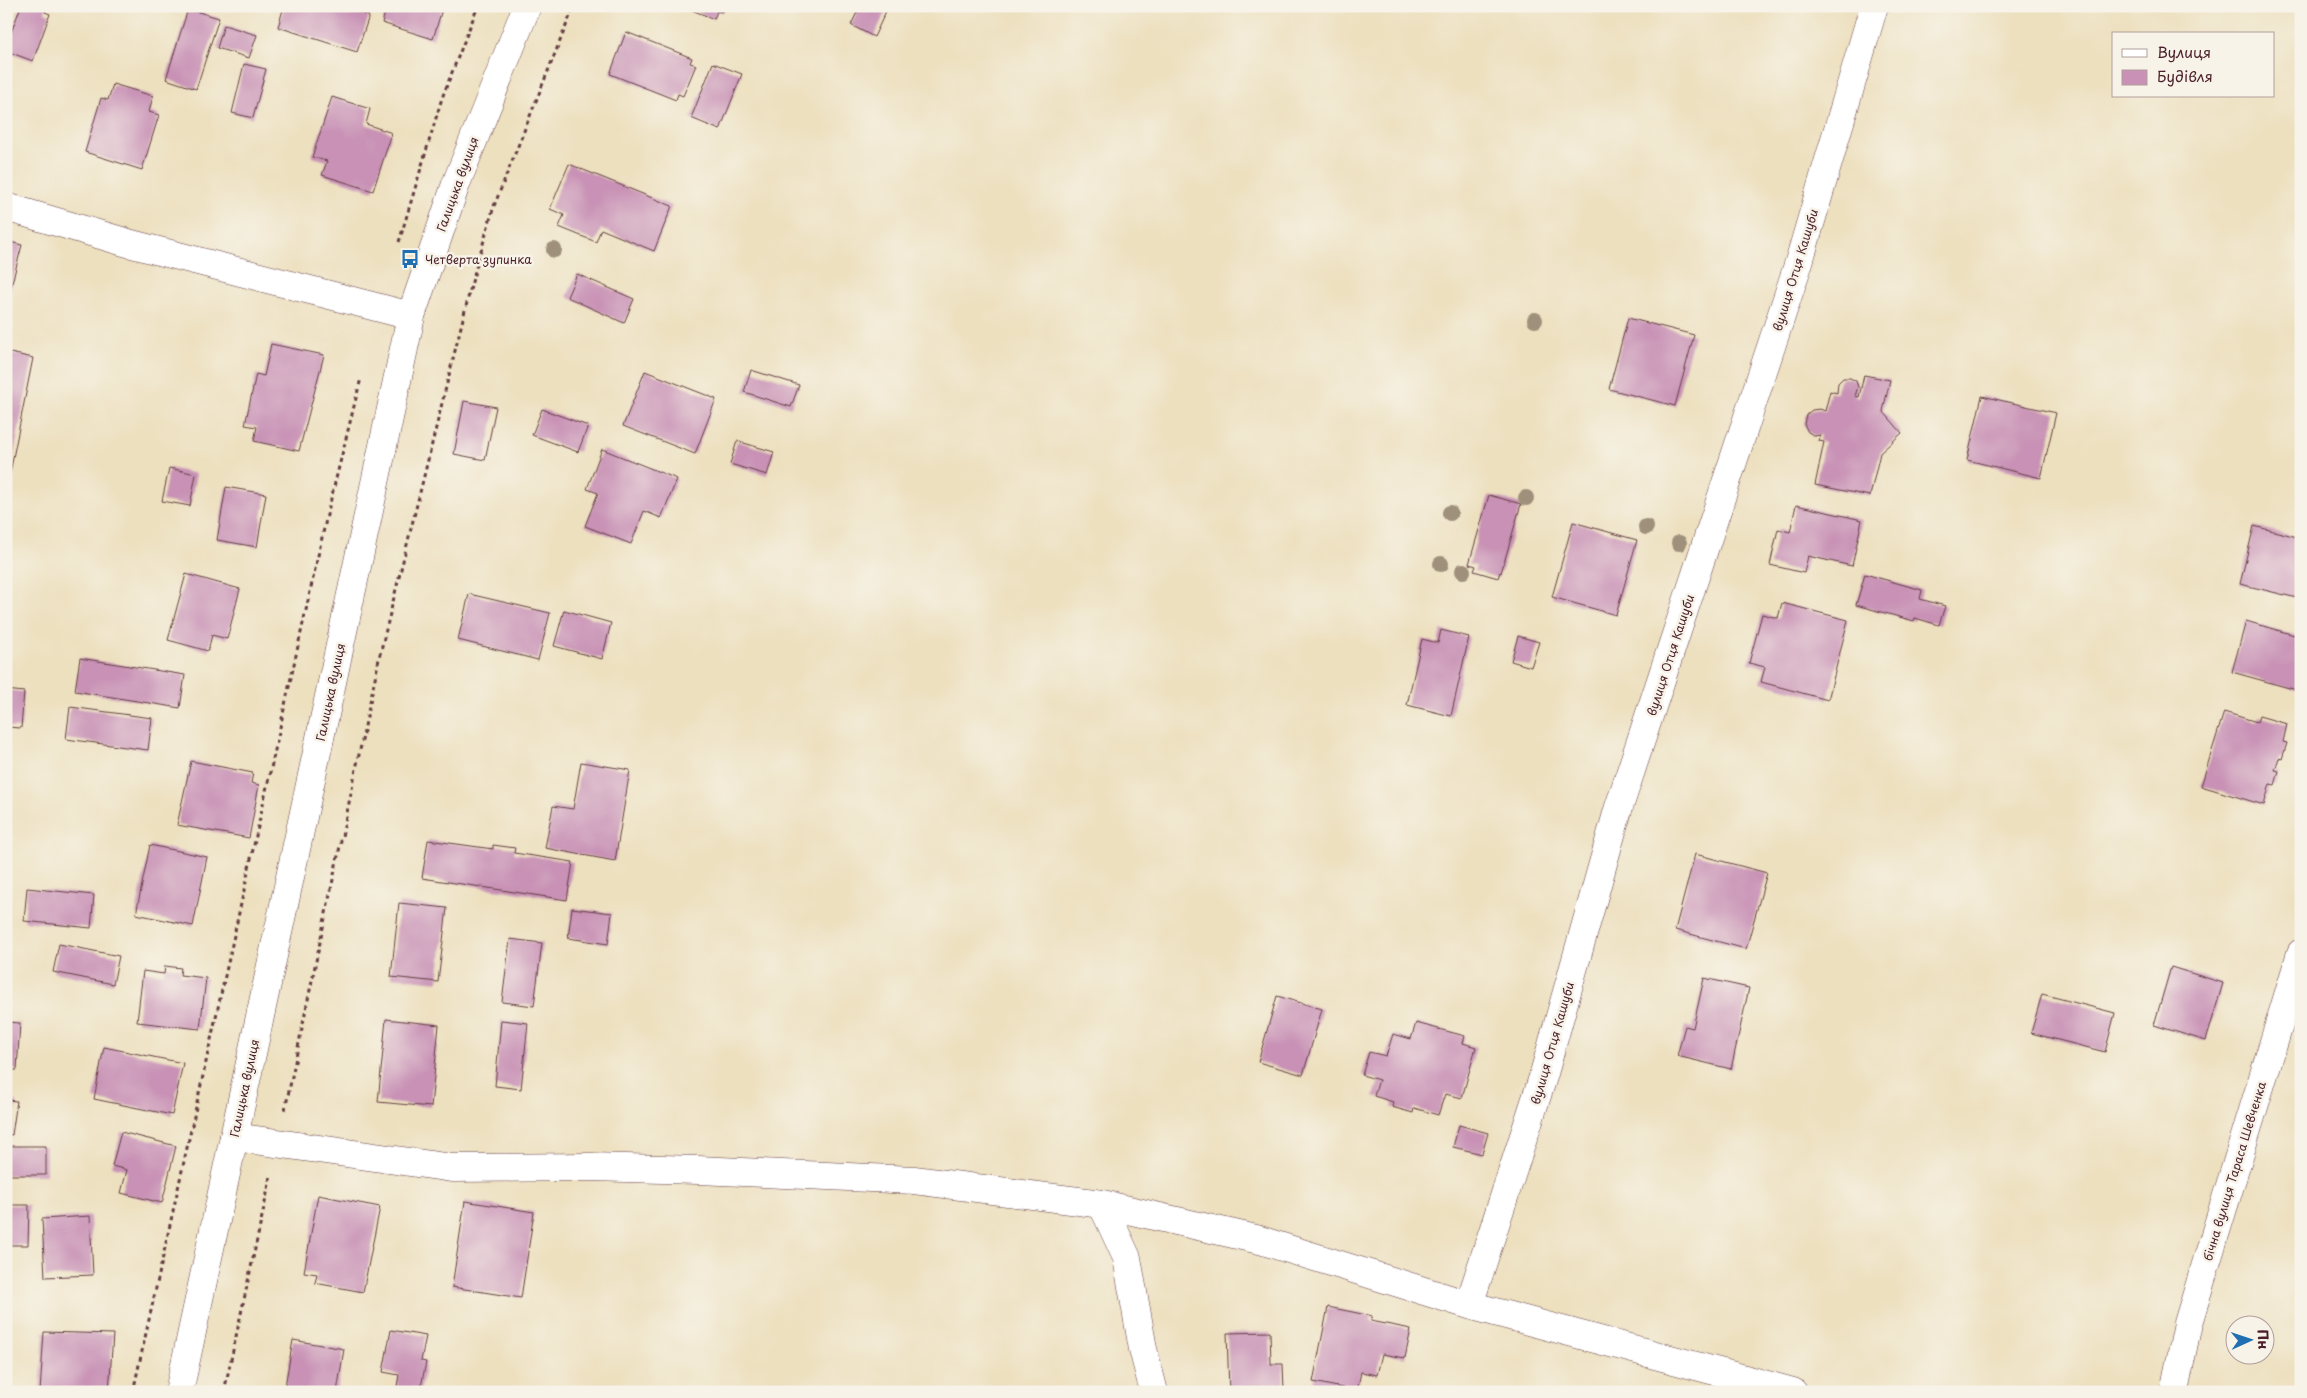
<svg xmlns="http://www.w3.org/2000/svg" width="2307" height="1398" font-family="'Playpen Sans',sans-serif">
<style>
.building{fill:#c891b5}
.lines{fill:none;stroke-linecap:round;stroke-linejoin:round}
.minor-casing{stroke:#623c41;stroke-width:29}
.tertiary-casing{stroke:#623c41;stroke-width:29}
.path{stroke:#623c41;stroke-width:3;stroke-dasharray:4 4;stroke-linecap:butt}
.minor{stroke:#fff;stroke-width:28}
.tertiary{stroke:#fff;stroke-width:28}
.tree{fill:#9f907b}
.labels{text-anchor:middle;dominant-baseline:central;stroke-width:5;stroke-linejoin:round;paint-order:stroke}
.street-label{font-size:12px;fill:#4a1f2b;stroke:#f7f3e8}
.poi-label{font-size:12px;fill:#4a1f2b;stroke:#f7f3e8;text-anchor:start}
</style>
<rect width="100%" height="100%" fill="#f7f3e8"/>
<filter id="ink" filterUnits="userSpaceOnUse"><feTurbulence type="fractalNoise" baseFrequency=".02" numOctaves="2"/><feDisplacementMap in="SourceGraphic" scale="10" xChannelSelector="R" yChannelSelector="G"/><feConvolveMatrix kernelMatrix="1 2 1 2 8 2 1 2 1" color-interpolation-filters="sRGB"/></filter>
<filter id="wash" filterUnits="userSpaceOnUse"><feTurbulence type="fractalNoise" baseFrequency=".0096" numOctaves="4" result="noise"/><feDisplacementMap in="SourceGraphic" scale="20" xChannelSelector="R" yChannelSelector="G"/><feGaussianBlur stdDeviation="1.12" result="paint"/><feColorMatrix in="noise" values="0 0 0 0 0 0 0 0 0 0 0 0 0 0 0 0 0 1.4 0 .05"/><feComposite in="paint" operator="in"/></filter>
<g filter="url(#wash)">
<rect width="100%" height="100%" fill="#ede0bf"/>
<g id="blocks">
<path class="building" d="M21 6H47L45 12 50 14 33 61 6 51V46Z
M284 6H339L369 16 357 52 278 27Z
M387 6H443L433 39 382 23Z
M682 6H724L722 12 717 11 714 19Z
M860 6H876L886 11 874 37 851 25Z
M188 9 219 18 196 89 166 79Z
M224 25 257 35 249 58 217 48Z
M626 32 692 58 690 63 696 65 683 96 678 94 676 100 610 74Z
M713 63 742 74 720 130 691 118Z
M244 64 266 69 253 118 232 113Z
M113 84 153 96 149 112 159 115 142 170 85 152 101 98 108 100Z
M332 97 370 109 366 124 392 133 373 191 322 175 327 161 312 157Z
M569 164 672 206 654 251 601 229 596 242 559 227 564 215 550 209Z
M6 241 22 245 7 302H6Z
M577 274 634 299 624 323 567 297Z
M1628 318 1694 335 1675 406 1609 389Z
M271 344 324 355 299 451 254 441 257 427 245 425 256 374 264 376Z
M6 352 33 358 7 488H6Z
M751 370 799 385 791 407 744 392Z
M645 371 716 399 695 454 623 426Z
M1864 375 1890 380 1883 411 1902 433 1880 453 1870 496 1815 485 1824 442 1819 441 1820 435 1815 436 1808 432 1804 424 1806 415 1812 410 1820 409 1825 411 1830 391 1837 393 1838 383 1843 378H1850L1856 381 1858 387 1855 396 1859 397Z
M1982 396 2056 413 2041 478 1967 460Z
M464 401 496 407 485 460 454 454Z
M542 409 588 426 578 452 532 435Z
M737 441 774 452 767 475 730 464Z
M602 449 677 479 661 518 644 511 631 544 585 526 598 493 587 489Z
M169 468 196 474 190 506 162 501Z
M226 487 266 494 257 547 217 540Z
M1489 495 1521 504 1501 573 1500 572 1498 578 1474 571 1476 566 1469 564Z
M1796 505 1862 520 1852 566 1808 556 1804 573 1770 565 1778 529 1790 532Z
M1573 522 1637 540 1616 615 1552 597Z
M2254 526 2301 538V599L2240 584Z
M186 574 240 589 227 639 212 635 208 651 168 640Z
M1865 574 1922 590 1920 599 1945 606 1939 625 1915 618 1914 621 1856 605Z
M469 594 550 613 538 660 458 640Z
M1782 603 1848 620 1828 700 1761 682 1765 667 1749 663 1762 614 1778 618Z
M564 610 611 623 602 659 554 646Z
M2246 621 2301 637 2300 691 2232 672Z
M1441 630 1469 637 1451 716 1407 705 1422 639 1438 643Z
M1518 636 1539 642 1531 667 1511 661Z
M80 658 185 675 180 708 75 691Z
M6 690 24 692 21 728 6 727Z
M70 707 152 718 148 750 66 739Z
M2224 712 2257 722 2259 716 2287 724 2283 742 2287 743 2282 759 2279 758 2275 770 2279 771 2275 785 2270 784 2264 805 2201 786Z
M191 761 253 773 251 783 259 785 249 838 177 825Z
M581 762 630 770 615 861 545 848 553 806 573 809Z
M428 840 493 849V845L515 848 514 853 573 862 567 900 422 878Z
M150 845 207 857 193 926 136 914Z
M1695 854 1767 873 1746 949 1675 930Z
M27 888 94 895 91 928 24 921Z
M399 903 447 908 438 982 391 977Z
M572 908 612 913 608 944 568 938Z
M510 939 542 943 534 1006 502 1002Z
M59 944 119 956 113 984 53 972Z
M165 966 181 968 180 975 206 978 200 1029 137 1022 143 971 164 974Z
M2171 967 2223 983 2206 1041 2154 1025Z
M1704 978 1749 988 1731 1069 1677 1056 1685 1026 1693 1028Z
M2042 994 2115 1013 2105 1052 2031 1033Z
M1277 996 1322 1009 1303 1075 1258 1062Z
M386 1019 439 1025 431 1107 378 1102Z
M501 1020 528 1023 521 1089 495 1086Z
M6 1022 20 1023 17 1070H6Z
M1416 1023 1465 1036 1463 1043 1476 1047 1462 1098 1445 1094 1438 1115 1414 1108 1413 1113 1392 1107 1393 1102 1374 1096 1379 1080 1362 1075 1369 1052 1386 1056 1393 1034 1411 1039Z
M104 1047 183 1063 172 1115 94 1099Z
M6 1100 17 1101 12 1135 6 1134Z
M1459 1125 1488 1133 1482 1154 1453 1147Z
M121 1132 176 1146 162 1203 121 1193 127 1170 112 1166Z
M6 1146H46V1175H6Z
M318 1195 380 1207 363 1292 315 1283 317 1274 304 1272Z
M465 1201 534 1212 521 1298 452 1287Z
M6 1205H29L28 1245H6Z
M90 1216 93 1275 45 1277 42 1219Z
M1328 1307 1372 1316 1371 1321 1411 1329 1405 1358 1382 1354 1377 1375 1361 1372 1357 1391 1313 1382Z
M391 1330 426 1336 421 1361 426 1362 420 1392H396L399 1375 383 1372Z
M44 1332 113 1334 109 1392H40Z
M1270 1332 1271 1364H1283L1284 1390 1229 1392 1227 1333Z
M293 1340 344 1349 337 1392H284Z"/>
</g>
</g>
<g filter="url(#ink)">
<use href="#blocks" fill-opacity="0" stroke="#623c41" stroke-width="1"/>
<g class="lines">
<g class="minor-casing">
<path id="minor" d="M6 207 128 243 411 316
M234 1137 452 1168 590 1167 698 1170 914 1180 1102 1204 1260 1240 1469 1305 1793 1392
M1102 1204 1127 1258 1143 1349 1154 1392
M1469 1305 1543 1077 1618 810 1799 262 1874 6
M2174 1392 2188 1323 2301 953"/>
</g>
<g class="tertiary-casing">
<path id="tertiary" d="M179 1392 411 316 456 184 527 6"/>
</g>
<path class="path" d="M399 242 442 98 478 6
M285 1110 380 654 473 278 494 206 574 6
M133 1392 327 515 361 378
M224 1392 271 1175"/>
<use href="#minor" class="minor"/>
<use href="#tertiary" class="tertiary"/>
</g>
<g class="tree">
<circle cx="554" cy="250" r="8"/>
<circle cx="1535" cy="320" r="8"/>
<circle cx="1526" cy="498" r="8"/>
<circle cx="1450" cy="513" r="8"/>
<circle cx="1646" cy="527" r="8"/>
<circle cx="1679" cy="543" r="8"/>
<circle cx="1441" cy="564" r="8"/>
<circle cx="1463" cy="571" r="8"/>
</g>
</g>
<defs>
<g id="bus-bare" transform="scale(1.5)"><path d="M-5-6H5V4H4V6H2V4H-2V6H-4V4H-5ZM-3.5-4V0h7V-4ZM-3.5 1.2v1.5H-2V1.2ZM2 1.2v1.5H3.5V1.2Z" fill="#1f6fb2" stroke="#f7f3e8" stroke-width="2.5" paint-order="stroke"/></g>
</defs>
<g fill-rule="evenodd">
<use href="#bus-bare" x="410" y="259"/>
</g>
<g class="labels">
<g class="street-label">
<text transform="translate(457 184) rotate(-70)">Галицька вулиця</text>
<text transform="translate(1795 270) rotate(-73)">вулиця Отця Кашуби</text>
<text transform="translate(1670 655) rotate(-72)">вулиця Отця Кашуби</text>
<text transform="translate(330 692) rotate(-78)">Галицька вулиця</text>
<text transform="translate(1552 1043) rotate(-74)">вулиця Отця Кашуби</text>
<text transform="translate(244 1088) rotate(-78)">Галицька вулиця</text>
<text transform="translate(2234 1171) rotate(-73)">бічна вулиця Тараса Шевченка</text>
</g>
<g class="poi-label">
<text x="425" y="259">Четверта зупинка</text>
</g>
</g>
<rect width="2307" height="1398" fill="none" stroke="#f7f3e8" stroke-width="25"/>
<rect x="2112" y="32" width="162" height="65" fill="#f7f3e8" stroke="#b29e9c"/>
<rect x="2122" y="49" width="25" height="8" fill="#ffffff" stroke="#b29e9c"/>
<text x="2157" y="58" font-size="15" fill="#4a1f2b">Вулиця</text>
<rect x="2122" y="70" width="25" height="15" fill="#c891b5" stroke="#b29e9c"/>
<text x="2157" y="82" font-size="15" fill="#4a1f2b">Будівля</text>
<g transform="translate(2250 1340) rotate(87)"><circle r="24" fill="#f7f3e8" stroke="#b29e9c"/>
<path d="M0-4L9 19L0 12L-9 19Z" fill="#1f6fb2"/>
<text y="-8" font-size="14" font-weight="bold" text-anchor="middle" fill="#4a1f2b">Пн</text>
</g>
</svg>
